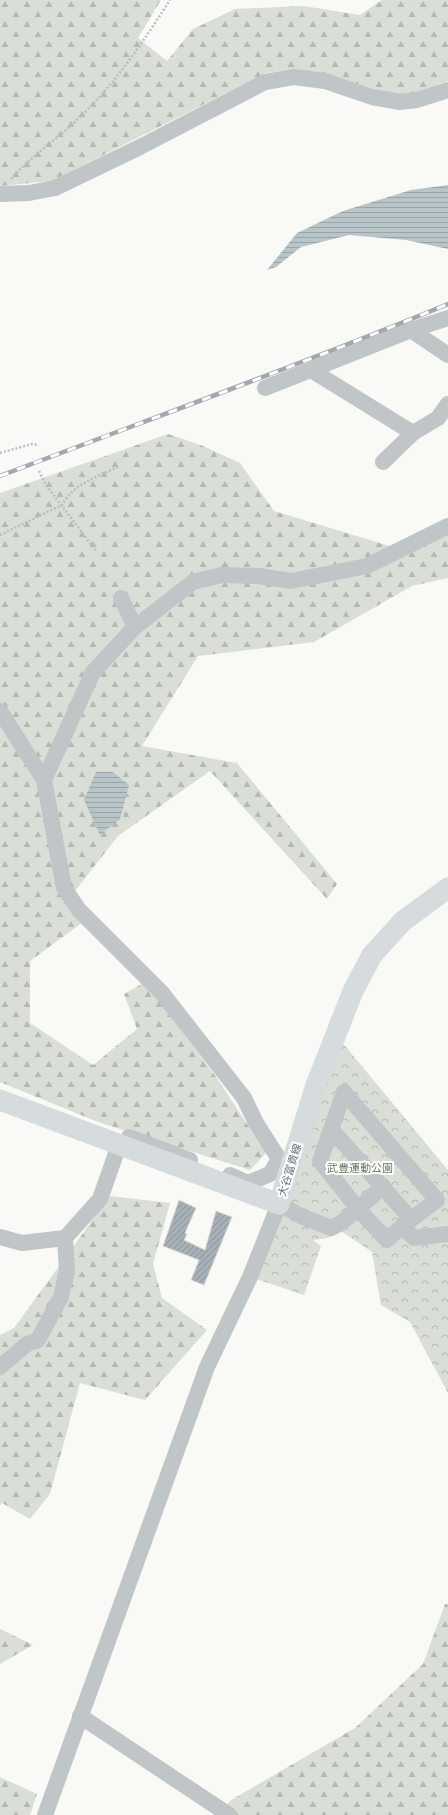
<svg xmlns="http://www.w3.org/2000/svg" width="448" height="1815" font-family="'Golos Text','Noto Sans JP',sans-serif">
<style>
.forest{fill:url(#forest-firs)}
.park{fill:url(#park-crowns)}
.water{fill:url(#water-rules)}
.building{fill:url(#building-hatch);stroke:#dbdad9}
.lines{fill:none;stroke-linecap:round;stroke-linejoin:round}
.path{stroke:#bbbec0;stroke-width:2.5;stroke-dasharray:2 2;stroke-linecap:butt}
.minor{stroke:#c0c5c8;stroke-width:16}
.major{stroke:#d6dbde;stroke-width:21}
.rail-casing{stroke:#a2a9ae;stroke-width:4.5}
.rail{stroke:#fff;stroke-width:3;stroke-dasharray:9;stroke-linecap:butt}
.labels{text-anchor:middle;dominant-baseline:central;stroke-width:4;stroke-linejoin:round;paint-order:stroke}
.park-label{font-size:11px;fill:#687964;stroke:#fff}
.street-label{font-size:11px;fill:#657680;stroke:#fff}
</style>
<defs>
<pattern id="forest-firs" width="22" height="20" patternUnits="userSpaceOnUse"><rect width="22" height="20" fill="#d9ded6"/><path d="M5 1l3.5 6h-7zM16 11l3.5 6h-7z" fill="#b4b9b3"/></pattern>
<pattern id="park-crowns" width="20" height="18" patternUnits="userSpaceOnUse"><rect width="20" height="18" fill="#d9ded6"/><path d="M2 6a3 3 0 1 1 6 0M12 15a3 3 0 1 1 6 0" fill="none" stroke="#b4b9b3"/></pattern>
<pattern id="water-rules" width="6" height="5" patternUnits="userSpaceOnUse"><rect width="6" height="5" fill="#b8c5c8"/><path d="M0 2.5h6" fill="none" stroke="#99a5a8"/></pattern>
<pattern id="building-hatch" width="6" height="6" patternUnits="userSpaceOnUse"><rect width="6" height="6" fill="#a7b0b6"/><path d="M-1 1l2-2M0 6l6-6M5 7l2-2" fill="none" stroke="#8c9499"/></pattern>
</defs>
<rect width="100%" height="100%" fill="#f9f9f6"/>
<path class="forest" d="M0 0H161L138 38 167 61 193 29 235 9 304 6 360 15 382 0H448V81L416 94 402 95 374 89 325 75 293 69 266 73 52 181 0 186Z
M168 434 203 446 240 463 274 511 406 551 448 532V578L412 586 314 642 198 656 142 746 237 763 337 884 327 899 210 771 118 836 75 891 82 923 30 961V1023L93 1065 137 1029 124 994 145 982 217 1078 266 1153 250 1170 98 1122 0 1082V493Z
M110 1196 170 1203 153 1264 162 1298 207 1330 145 1400 80 1383 50 1494 30 1519 2 1503 0 1505V1335L14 1328Z
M445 1604H448V1815H217L231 1800 355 1728 423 1664Z
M0 1629 33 1645 0 1664Z
M0 1777 37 1794 30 1815H0Z"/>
<path class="park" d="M336 1035 448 1170V1393L410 1322 381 1305 372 1252 341 1231 328 1238 313 1240 321 1246 304 1295 250 1277Z"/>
<path class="water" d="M448 185V249L406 240 349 235 301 247 276 267 267 270 297 233 343 211 411 190Z
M96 772H113L129 785 120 819 100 835 84 800Z"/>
<path class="building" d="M179 1200 196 1208 185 1233 187 1234 184 1240 205 1250 216 1211 232 1217 204 1285 191 1280 199 1260 163 1246Z"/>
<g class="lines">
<path class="path" d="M11 179C32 155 59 138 81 116 115 84 145 39 170 0
M0 453 32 444 39 445
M39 471 46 485 97 552
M0 535 62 505C73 484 99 476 120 466"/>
<path class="minor" d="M0 194 29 193 55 188 140 147 265 82 294 77 325 81 372 97 400 102 417 100 448 90
M411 330 448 355
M311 370 413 433
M265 388 411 330 448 318
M383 462 413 433 438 418 448 404
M121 598 135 627
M0 711 44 780 64 888 79 910 162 993 244 1098 256 1123 288 1173
M44 780 93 672 135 627 193 582 221 575 259 576 291 581 367 566 448 526
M332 1130 411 1219
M129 1137 190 1160
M230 1175 248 1183 270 1174 279 1159
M383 1186 358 1209 320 1161 344 1092 437 1200 402 1226
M0 1237 22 1243 65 1238 100 1199 119 1145
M0 1367 27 1344 38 1340 61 1297 67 1271 65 1238
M80 1716 229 1815
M45 1815 207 1367 250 1277 279 1204 301 1216 331 1228 341 1223 358 1209 387 1240 402 1226 414 1238 448 1234"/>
<path class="major" d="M0 1100 279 1204 316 1085 353 991 372 955 403 921 448 888"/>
<g class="rail-casing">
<path id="rail" d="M0 476C150 419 300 365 448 304"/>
</g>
<use href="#rail" class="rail"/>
</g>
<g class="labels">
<g class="park-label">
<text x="360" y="1167">武豊運動公園</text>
</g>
<g class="street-label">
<text transform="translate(289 1170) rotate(-73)">大谷富貴線</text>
</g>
</g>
</svg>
